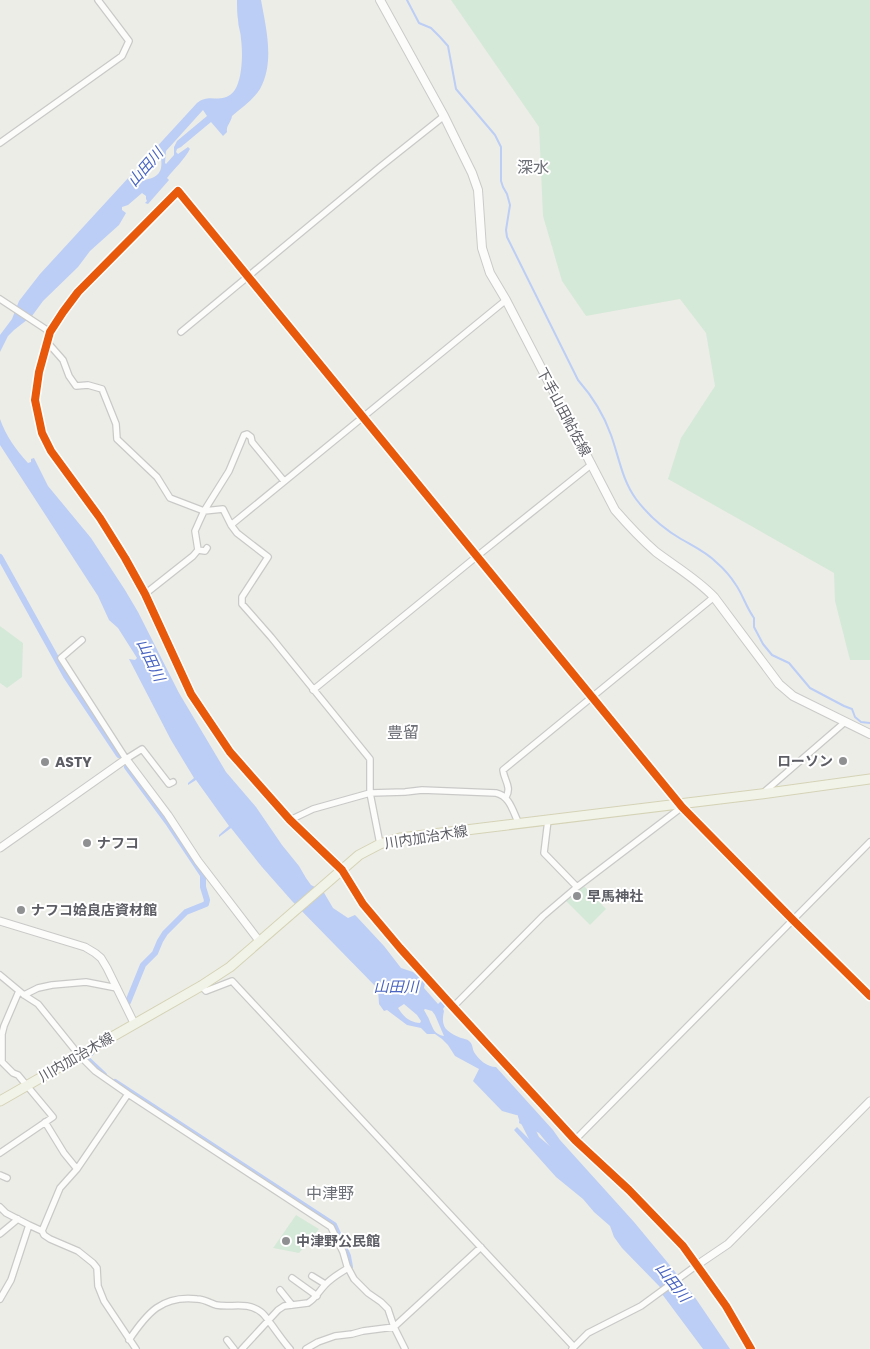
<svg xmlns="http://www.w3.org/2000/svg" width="870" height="1349" font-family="Poppins,'Noto Sans JP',sans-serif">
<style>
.green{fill:#d5e9d8}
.water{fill:#bccef6;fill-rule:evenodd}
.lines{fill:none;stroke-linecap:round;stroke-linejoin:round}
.stream{stroke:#bccef6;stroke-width:2}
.canal{stroke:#bccef6;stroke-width:6}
.river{stroke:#bccef6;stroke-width:10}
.minor-casing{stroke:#c9cac8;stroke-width:8}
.tertiary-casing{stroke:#c9cac8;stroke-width:9}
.secondary-casing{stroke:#cacac9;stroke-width:10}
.primary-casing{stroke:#d4d3b6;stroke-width:11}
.minor{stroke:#fcfcfb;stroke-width:5.5}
.tertiary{stroke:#fcfcfb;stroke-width:7}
.secondary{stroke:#fcfcfb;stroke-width:8}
.primary{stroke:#f2f3e8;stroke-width:9}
.cycleway-casing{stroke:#fff;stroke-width:11}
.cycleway{stroke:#e8590c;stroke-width:8}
.poi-dot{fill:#8f9092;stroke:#fff;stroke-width:2}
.labels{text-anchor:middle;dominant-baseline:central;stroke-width:4;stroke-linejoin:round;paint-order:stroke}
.street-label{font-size:14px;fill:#5d5e65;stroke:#fff}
.poi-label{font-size:14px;font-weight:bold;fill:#5d5e65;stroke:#fff;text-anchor:start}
.water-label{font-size:15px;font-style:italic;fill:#4a65c1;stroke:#fff}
.quarter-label{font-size:16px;fill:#6e7077;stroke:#fff}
</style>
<rect width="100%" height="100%" fill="#edede7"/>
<path class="green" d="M451 0H870V660H850L835 601 834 573 668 479 681 438 715 386 706 333 680 299 586 316 562 281 543 216 539 127Z
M0 626 23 643 22 677 7 688 0 683Z
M583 885 606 909 590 925 565 900Z
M296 1215 319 1229 299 1253 273 1248Z"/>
<path class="water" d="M237 0H261C266 28 275 62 260 89 253 100 241 108 232 116 231 123 226 125 227 132L223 136 211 122 181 147 177 149 176 152 178 154 188 147 190 149C184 160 175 168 167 178L169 180 148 204 145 203 147 201 146 199V196L142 193 128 205 122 207V210L126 213 119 225 90 251 78 267 43 301 32 316 14 330 8 336 0 352V335L12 319 19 301 40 274 197 103C209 93 218 103 230 95 243 87 243 53 241 39 241 33 238 26 238 20 237 13 237 7 237 0ZM203 110 207 116 177 141 174 147V155L166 164 165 163 166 151ZM161 157C162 166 162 174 152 178 150 179 147 179 144 180 142 181 140 183 137 184Z
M0 419C6 436 16 450 28 463L31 462V459L34 458 48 486 91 538 125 590 138 612 179 693 226 772 256 807 282 845 299 866 306 878 311 885 323 891 333 908 348 918 355 915 357 917 384 946 401 968 413 972 425 983 424 988 438 1004 441 1001 445 1006 443 1009 444 1011C440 1028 447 1032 461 1038 464 1039 467 1039 469 1041 473 1044 472 1048 474 1052 479 1060 487 1067 496 1067L553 1130 560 1140 634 1222 668 1263 694 1296 730 1349H703L662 1294 664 1292 659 1286 622 1248 614 1237 610 1226 594 1212 583 1199 556 1177 514 1130 517 1127 530 1140 555 1160 559 1161 552 1149 539 1133 519 1123 520 1116 502 1111 473 1081 479 1069 455 1056 448 1045 442 1039 435 1034H427L421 1028 407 1025 387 1010 384 1011 379 1004 378 989 292 901 262 867 231 828 219 837V835L229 826 196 780 188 785V783L194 778 171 740 129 659 135 660 137 658 118 628 109 620 98 596 0 445ZM404 1004 417 1015 421 1021 420 1023C409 1022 404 1017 398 1008ZM425 1009 432 1011 435 1015 444 1036C434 1034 434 1030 430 1022 429 1018 426 1014 424 1010Z"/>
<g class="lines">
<path class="stream" d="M407 0 419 23 431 28 440 37 448 46 456 89 495 135 501 147V181L503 187 507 194 510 205 506 230 507 237 578 380C592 396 604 415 611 435 619 457 622 480 636 499 648 515 664 529 681 539 693 546 706 552 716 562 723 568 731 577 736 585 743 595 746 607 754 618V627L763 644 772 655 789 663 810 688 844 706 852 709 855 717 861 722 870 723"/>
<path class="canal" d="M0 557 66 676 119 755
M127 767 169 824 203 875V887L207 900 206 904 186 912 165 933 160 941 155 953 143 965 128 1002
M91 1053 86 1056 88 1060 104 1075
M115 1082 334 1225 348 1256 350 1267"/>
<path class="river" d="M523 1116 535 1140 570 1170"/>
<g class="minor-casing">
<path id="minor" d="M0 143 122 56 129 41 98 0
M0 299 50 332
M181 332 380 167 444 116
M48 343 63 360 69 376 76 386 88 385 102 389 116 424 117 439 157 477 170 498 204 511 223 509 231 525 237 533 268 557 242 597V604L271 637 370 759V793L380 844
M231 525 506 300
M198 550 205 551 207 548
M145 594 193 556 198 550 195 531 199 522 204 511 229 471 244 435 247 434 251 437 252 442 284 481
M82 640 61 658 126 759 142 749 169 784 173 782
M313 690 476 557 592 464
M763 793 845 722
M506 797C512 787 504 780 503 770L714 597
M290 820 313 809 370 793 405 792 422 790 496 793C510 796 513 812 519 824
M548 820 544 853 577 887
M0 975 24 995 38 1004 79 1055 95 1071 128 1094 331 1227 343 1252 347 1266 354 1279 368 1293 381 1302 388 1309 394 1327 405 1349
M201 986 206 991 232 981 574 1347
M24 995 38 988 52 985 86 982 117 988
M453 1007 543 916 577 887 682 807
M45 1122 64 1153 77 1169
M575 1140 870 842
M0 1153 53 1117 18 1075 13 1073 2 1062V1034L4 1026 19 991
M0 1175 7 1178
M0 1207 6 1213 29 1225
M42 1231 60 1188 77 1169 128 1094
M0 1234 18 1219
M312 1276 325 1284
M292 1278 317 1296
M280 1290 292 1305
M0 1299 11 1280 29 1225 42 1231 44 1235 50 1239 78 1251 93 1263 97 1268 98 1286 104 1301 136 1349
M129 1340C147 1313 162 1295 197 1299 204 1299 210 1303 216 1305 231 1308 247 1301 261 1312 265 1315 268 1320 271 1324 277 1332 283 1341 290 1349
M227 1340 234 1349
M242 1349 278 1310 284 1306 308 1303C316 1298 319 1291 325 1285 331 1278 340 1273 348 1268
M306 1349 318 1342 335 1336 352 1334 363 1331 394 1327 481 1247
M572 1349 588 1333 641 1306 697 1265
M751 1349 726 1306 683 1246 629 1190 575 1140 453 1007 400 948 363 904 342 870 290 820 230 752 191 694 145 594 125 558 100 518 51 451 42 433 35 400 39 372 50 332 63 312 78 292 178 191 682 807 793 920 870 996"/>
</g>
<g class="tertiary-casing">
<path id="tertiary" d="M0 848 126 759 168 815 198 861 260 942
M0 921 85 947 95 953 101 958 107 968 134 1023
M697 1265 728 1244 870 1101"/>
</g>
<g class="secondary-casing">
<path id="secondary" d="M380 0 444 116 472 173 478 190 482 248 490 273 506 300 615 510C628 525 641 539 656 552 676 567 697 579 714 597L779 684 793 696 870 734"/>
</g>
<g class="primary-casing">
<path id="primary" d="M0 1101 201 986 230 967 359 855 380 844 400 838 761 794 870 779"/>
</g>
<use href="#minor" class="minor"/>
<use href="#tertiary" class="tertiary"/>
<use href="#secondary" class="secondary"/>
<use href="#primary" class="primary"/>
<g class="cycleway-casing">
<path id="cycleway" d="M751 1349 726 1306 683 1246 629 1190 575 1140 453 1007 400 948 363 904 342 870 290 820 230 752 191 694 145 594 125 558 100 518 51 451 42 433 35 400 39 372 50 332 63 312 78 292 178 191 682 807 793 920 870 996"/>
</g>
<use href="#cycleway" class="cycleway"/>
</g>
<g class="poi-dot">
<circle cx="843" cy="761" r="5"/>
<circle cx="45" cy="762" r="5"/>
<circle cx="87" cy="843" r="5"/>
<circle cx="577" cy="896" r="5"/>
<circle cx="21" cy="910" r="5"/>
<circle cx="286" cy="1241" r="5"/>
</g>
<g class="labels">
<g class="street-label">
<text transform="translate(564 412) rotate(62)">下手山田帖佐線</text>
<text transform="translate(426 837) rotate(-9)">川内加治木線</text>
<text transform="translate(76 1057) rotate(-30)">川内加治木線</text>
</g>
<g class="poi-label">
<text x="833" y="761" text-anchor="end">ローソン</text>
<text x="55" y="762">ASTY</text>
<text x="97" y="843">ナフコ</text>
<text x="587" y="896">早馬神社</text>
<text x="31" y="910">ナフコ姶良店資材館</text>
<text x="296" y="1241">中津野公民館</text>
</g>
<g class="water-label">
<text transform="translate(145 167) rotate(-49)">山田川</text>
<text transform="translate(151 660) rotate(65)">山田川</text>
<text x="396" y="986">山田川</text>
<text transform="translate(673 1282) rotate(52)">山田川</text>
</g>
<g class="quarter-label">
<text x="533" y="167">深水</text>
<text x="403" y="732">豊留</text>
<text x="330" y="1193">中津野</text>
</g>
</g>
</svg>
